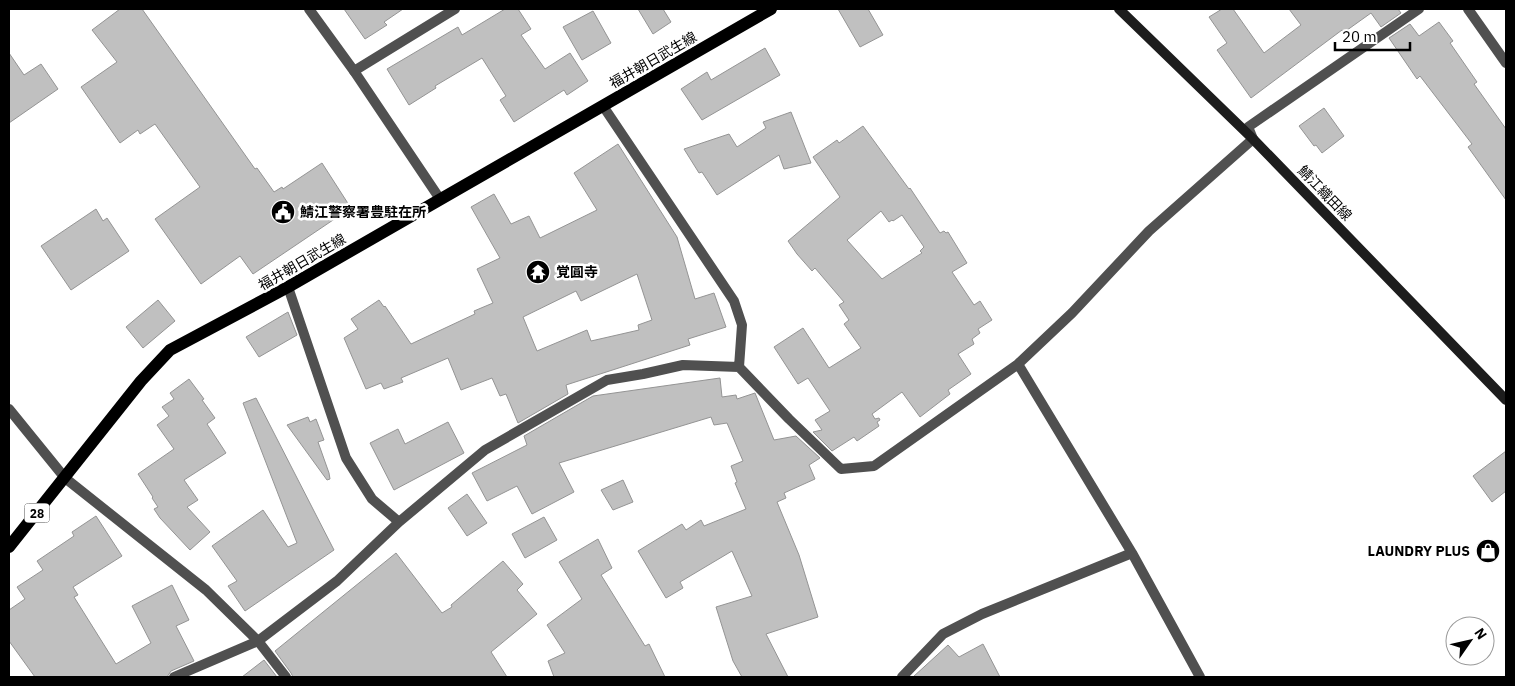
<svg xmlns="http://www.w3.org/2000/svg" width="1515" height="686" font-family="'IBM Plex Sans','Noto Sans JP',sans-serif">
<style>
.building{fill:#c0c0c0;stroke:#949494;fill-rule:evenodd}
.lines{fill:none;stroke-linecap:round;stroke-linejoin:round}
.service{stroke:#505050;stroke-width:10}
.minor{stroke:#505050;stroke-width:10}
.tertiary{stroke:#505050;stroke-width:10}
.secondary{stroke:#1d1d1d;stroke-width:10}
.primary{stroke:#000;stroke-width:12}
.labels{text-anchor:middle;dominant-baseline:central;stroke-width:5;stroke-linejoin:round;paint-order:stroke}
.shield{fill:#fff;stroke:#4c4c4c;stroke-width:1}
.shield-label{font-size:12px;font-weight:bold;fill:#000}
.street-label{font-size:14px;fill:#000;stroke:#fff}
.poi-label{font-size:14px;font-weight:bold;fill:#000;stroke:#fff;text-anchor:start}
</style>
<rect width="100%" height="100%" fill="#fff"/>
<path class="building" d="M120 9H142L255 169 257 168 274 192 282 187 283 189 322 163 349 205 337 213 339 216 253 274 240 256 201 284 155 219 200 187 155 124 140 134 138 130 120 143 81 87 117 62 92 30Z
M344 9H403L384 22 387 25 365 39Z
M505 9H518L531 29 521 35 545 69 570 53 588 81 567 95 564 90 514 122 500 100 506 96 482 58 435 86 436 88 409 105 387 69 458 27 462 35Z
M638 9H663L671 22 653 34Z
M838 9H868L883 35 860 47Z
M1222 9H1233L1264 53 1301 25 1289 9H1398L1401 13 1381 27 1371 13 1343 33 1342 30 1251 98 1217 50 1227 43 1209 17Z
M593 11 611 43 582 60 563 27Z
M1439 22 1453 41 1450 43 1477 82 1474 84 1506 129V200L1468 147 1472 144 1420 76 1417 79 1389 38 1410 24 1419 36Z
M765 48 780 75 702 120 681 89 707 72 711 80Z
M9 53 24 75 41 64 58 89 9 123Z
M1324 108 1344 136 1322 153 1316 145 1314 146 1299 126Z
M791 112 811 163 784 169 779 155 717 195 702 172 699 173 684 149 729 134 737 147 766 128 763 122Z
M863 126 909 189 910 188 940 233 944 231 946 233 948 232 967 263 952 272 974 305 980 301 992 320 978 329 980 333 972 339 974 344 958 354 971 374 948 390 950 394 920 417 902 392 872 414 875 419 879 418 880 420 877 422 879 426 857 441 854 437 832 451 813 432 822 430 815 420 830 411 808 378 798 384 774 347 803 328 829 368 861 348 844 324 849 320 839 305 844 302 815 268 812 271 797 254 788 241 840 197 813 157 837 140 839 143ZM881 211 889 222 892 220 893 221 902 215 924 247 920 251 922 253 882 279 847 240Z
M618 144 677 237 695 299 714 293 726 327 688 339 690 345 566 385 568 394 518 423 506 394 500 396 492 378 461 390 448 358 401 378 403 382 384 389 381 383 366 389 344 338 358 329 351 319 379 300 384 307 385 306 411 344 475 314 474 311 493 303 477 269 500 258 471 207 494 194 511 224 529 216 540 238 597 210 574 173ZM637 274 652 320 638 325 639 330 591 341 587 330 537 351 523 317 576 291 581 301Z
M96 209 103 221 107 218 129 251 71 290 41 246Z
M158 300 175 321 143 348 126 327Z
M288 312 297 335 259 357 246 337Z
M720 378 722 397 736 395 737 399 755 393 774 440 796 436 820 458 809 465 815 479 784 493 786 498 777 502 799 555 818 617 766 634 788 677H742L733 661 716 607 752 596 732 551 680 582 683 588 666 598 638 551 682 524 686 530 701 520 704 526 746 509 735 483 737 482 731 466 743 461 727 423 714 425 711 417 559 463 574 492 532 514 517 486 487 501 472 473 527 445 524 436 593 396Z
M189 379 204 399 202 400 215 418 207 424 226 453 184 480 198 500 187 507 210 532 190 550 160 518 154 509 158 507 152 498 153 497 138 474 174 449 157 425 169 416 162 407 174 399 170 393Z
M256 398 334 550 245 611 228 586 237 581 212 546 263 510 288 547 297 543 243 403Z
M308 417 310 422 316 419 324 440 318 442 329 473 330 479 327 480 287 425Z
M448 422 464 453 394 490 370 443 398 429 405 444Z
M1506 451V491L1492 502 1473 476Z
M623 480 633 502 613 510 601 490Z
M467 494 487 523 467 536 448 508Z
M96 516 122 556 73 587 78 595 74 597 116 664 151 643 132 606 172 585 189 620 176 626 194 661 171 671 167 677H35L9 641V610L25 599 17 587 43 570 37 561 74 536 72 532Z
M544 517 557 540 525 558 512 534Z
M598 539 612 568 601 575 645 646 649 644 665 677H554L548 661 565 653 547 625 582 599 559 562Z
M396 553 442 613 452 607 451 605 503 561 523 584 517 590 537 614 491 652 507 677H293L291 673 275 651Z
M983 644 1000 677H913L948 645 959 657Z
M264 660 277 677H242Z"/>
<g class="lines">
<path class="service" d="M354 71 440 199"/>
<path class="minor" d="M309 9 354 71 455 9
M1468 9 1506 63
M603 106 734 301 742 325 739 367
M288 287 346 458 372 499 399 522
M1018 364 1132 553 1200 677
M174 677 258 641 337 581 399 522 485 450 607 380 643 374 683 365 739 367 789 419 841 469 874 466 1018 364 1072 313 1149 231 1253 139 1248 127 1419 9
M902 677 943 634 982 614 1132 553"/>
<path class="tertiary" d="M9 409 65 478 206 590 258 641 286 677"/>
<path class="secondary" d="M1119 9 1253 139 1506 400"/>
<path class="primary" d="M9 547 141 381 170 350 288 287 771 9"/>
</g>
<defs>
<g id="civic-disc" transform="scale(1.25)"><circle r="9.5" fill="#000" stroke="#fff"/><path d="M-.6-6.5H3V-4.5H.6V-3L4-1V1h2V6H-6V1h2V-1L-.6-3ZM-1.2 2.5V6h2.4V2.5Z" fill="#fff"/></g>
<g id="temple-disc" transform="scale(1.25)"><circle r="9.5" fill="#000" stroke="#fff"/><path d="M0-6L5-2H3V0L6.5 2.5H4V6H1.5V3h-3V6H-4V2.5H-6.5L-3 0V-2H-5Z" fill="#fff"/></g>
<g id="shop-disc" transform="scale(1.25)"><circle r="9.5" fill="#000" stroke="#fff"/><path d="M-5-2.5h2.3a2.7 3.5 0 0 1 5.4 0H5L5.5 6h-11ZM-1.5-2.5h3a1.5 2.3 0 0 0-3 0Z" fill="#fff"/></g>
</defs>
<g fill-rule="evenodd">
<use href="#civic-disc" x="283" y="212"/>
<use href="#temple-disc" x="538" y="272"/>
<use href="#shop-disc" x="1488" y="551"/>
</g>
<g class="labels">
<rect class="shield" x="24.5" y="503.5" width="25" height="19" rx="4"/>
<g class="shield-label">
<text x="37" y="513">28</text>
</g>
<g class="street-label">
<text transform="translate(653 60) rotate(-30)">福井朝日武生線</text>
<text transform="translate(1325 193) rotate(46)">鯖江織田線</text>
<text transform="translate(302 262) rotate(-30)">福井朝日武生線</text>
</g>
<g class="poi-label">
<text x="300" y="212">鯖江警察署豊駐在所</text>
<text x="556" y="272">覚圓寺</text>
<text x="1470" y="551" text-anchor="end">LAUNDRY PLUS</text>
</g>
</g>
<rect width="1515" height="686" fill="none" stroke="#000000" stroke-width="20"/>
<g transform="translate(1470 641) rotate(56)"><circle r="24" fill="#ffffff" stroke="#999999"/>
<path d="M0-4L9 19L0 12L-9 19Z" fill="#000000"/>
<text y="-8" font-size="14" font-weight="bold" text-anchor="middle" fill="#000000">N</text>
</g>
<path d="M1335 42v8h75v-8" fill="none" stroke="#000000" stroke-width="2.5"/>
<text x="1342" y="42" font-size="15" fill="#000000" stroke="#ffffff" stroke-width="4" paint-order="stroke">20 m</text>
</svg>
